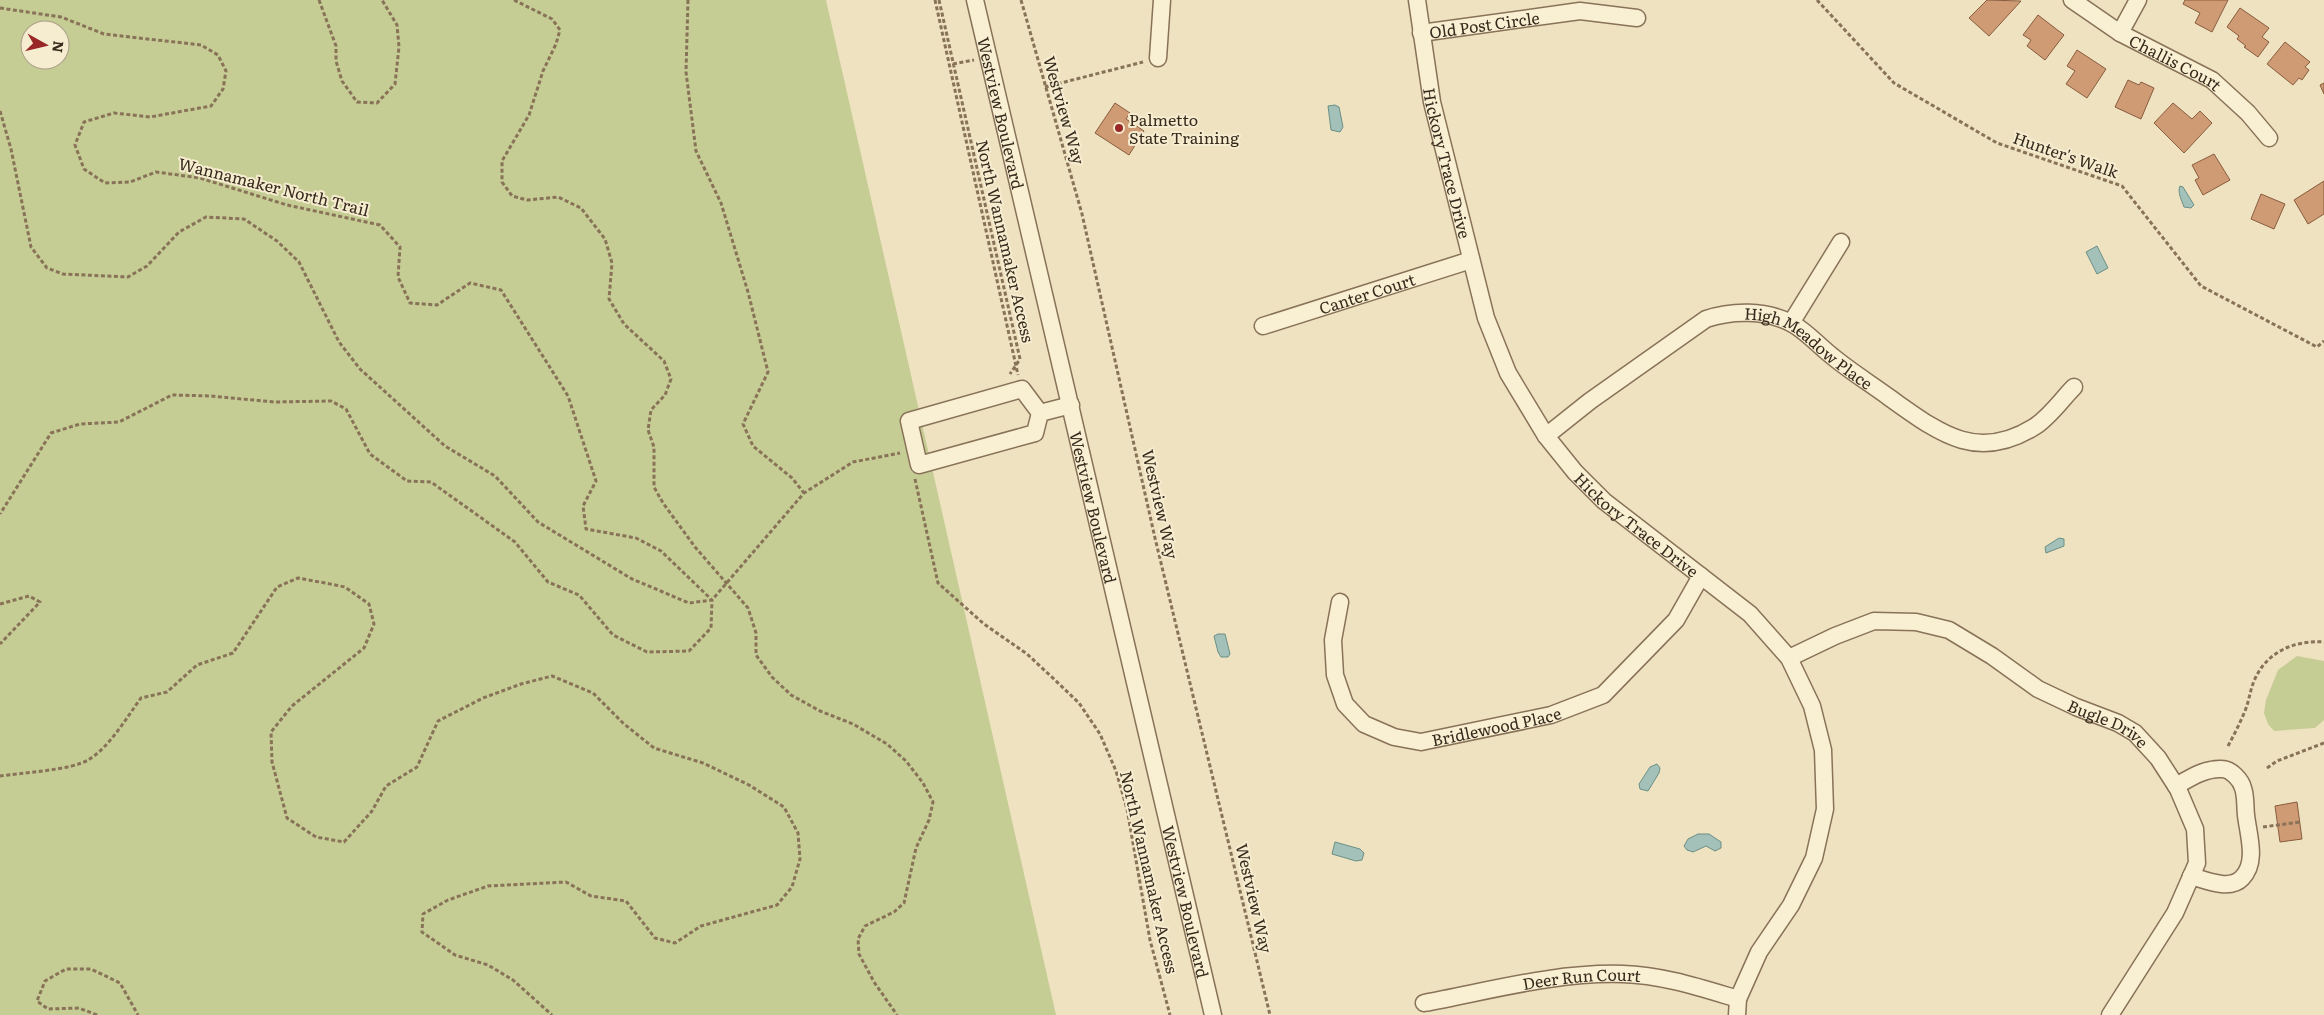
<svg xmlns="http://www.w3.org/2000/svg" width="2324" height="1015" font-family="Literata,serif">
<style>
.green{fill:#c5cd94;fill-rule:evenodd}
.water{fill:#a3c1b8;stroke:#6a8f86}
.building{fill:#ce9b75;stroke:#885c3d}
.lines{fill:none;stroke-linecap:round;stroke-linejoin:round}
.minor-casing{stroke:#887258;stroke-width:19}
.path{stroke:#887258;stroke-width:3;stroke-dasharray:4 2.5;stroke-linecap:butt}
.minor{stroke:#f9efd3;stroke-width:16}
.poi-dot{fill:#992726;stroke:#f6ecd0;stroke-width:2}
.labels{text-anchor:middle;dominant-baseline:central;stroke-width:4;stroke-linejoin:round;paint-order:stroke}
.street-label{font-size:16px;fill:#372a1c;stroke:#f6ecd0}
.poi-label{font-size:16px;fill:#372a1c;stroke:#f6ecd0;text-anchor:start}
</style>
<rect width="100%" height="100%" fill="#efe2c0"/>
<path class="green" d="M0 0H826L1056 1015H0ZM30 30H60V60H30Z
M2297 656 2324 661V720L2315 728 2274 731 2268 724 2264 713 2266 700 2278 670Z"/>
<path class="water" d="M1335 105 1339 107 1343 127 1340 132 1331 130 1328 106Z
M2180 186 2183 187 2194 205 2191 208 2184 207C2182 201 2177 192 2180 186Z
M2097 246 2108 268 2097 274 2086 252Z
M2059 538 2064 539V546L2046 553 2045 547Z
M1218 634H1225L1230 654 1228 657H1221L1218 652 1214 636Z
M1657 764 1660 768 1659 773 1648 791 1640 789 1639 784 1650 767Z
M1698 834H1709L1721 842V848L1715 851 1706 846 1693 852 1687 850 1684 846 1688 839Z
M1335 842 1360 849 1364 853 1362 860 1356 861 1332 854Z"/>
<path class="building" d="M1987 0 2021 1 1989 36 1969 18Z
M2185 0H2228L2212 32 2195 23 2200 13 2183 4Z
M2240 8 2269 28 2262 37 2269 42 2258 57 2244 47 2246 46 2237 39 2239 36 2227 27Z
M2038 15 2064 35 2045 60 2027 46 2031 40 2023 35Z
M2285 42 2310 62 2305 67 2309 70 2302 80 2299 78 2293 85 2267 64Z
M2077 50 2106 69 2087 98 2066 84 2075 71 2067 66Z
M2128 80 2139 85 2141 82 2154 88 2141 119 2115 107Z
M2324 83V94L2320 85Z
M1115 103 1130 113 1126 119 1144 131 1129 155 1095 133Z
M2173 103 2192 119 2200 111 2212 123 2184 153 2154 123Z
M2214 154 2230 180 2203 195 2195 180 2199 178 2192 165Z
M2324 181V214L2308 224 2294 200Z
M2261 194 2285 204 2274 229 2251 219Z
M2297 802 2302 839 2280 842 2275 806Z"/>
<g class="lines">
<g class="minor-casing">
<g id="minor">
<path id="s1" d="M975 0 1213 1015"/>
<path id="s2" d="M1417 0 1432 102 1486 318 1508 373 1546 436 1575 472 1604 501 1750 614 1789 658 1812 706 1823 750 1825 809 1814 858 1791 905 1759 952 1738 999 1737 1015"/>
<path id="s3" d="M2072 0 2120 33 2212 80 2248 113 2269 138"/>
<path id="s4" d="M1421 33 1580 11 1637 18"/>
<path d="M2120 33 2138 0"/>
<path d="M1158 58 1162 0"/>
<path d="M1791 323 1841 242"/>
<path id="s5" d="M1263 326 1471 260"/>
<path d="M1040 413 1022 389 909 421 919 465 1035 433 1040 413 1071 405"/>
<path id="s6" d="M1546 436 1590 401 1706 319C1733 310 1765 310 1791 323 1805 330 1819 346 1832 356 1850 371 1871 384 1890 398 1938 432 1976 463 2034 427 2049 418 2062 399 2074 387"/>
<path id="s7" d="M1340 602 1333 640 1335 675 1345 704 1364 724 1394 737 1421 742 1551 715 1603 695 1676 620 1701 576"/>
<path id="s8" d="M1789 658 1835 636 1874 621 1916 622 1949 630 1992 656 2038 689 2076 707 2118 723 2135 733 2158 758 2178 789 2195 829 2197 863 2175 913 2110 1015"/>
<path d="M2176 786C2190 778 2205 768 2222 769 2231 769 2241 780 2243 788 2246 796 2245 807 2246 815 2248 834 2258 862 2242 878 2230 891 2205 880 2191 876"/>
<path id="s9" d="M1424 1003C1489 991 1556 972 1623 974 1662 975 1701 988 1738 999"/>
</g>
</g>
<path class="path" d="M319 0 336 46V61L342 81 357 102 377 103 395 84 399 47 397 25 382 0
M514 0 552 19 560 30 556 44 543 71 529 115 502 161V182L512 196 527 200 558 197 581 208 605 239 612 263 609 299 624 324 664 361 671 379 665 395 651 410 648 430 654 447V487L663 503 695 547 748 608 756 633V655L772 677 791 695 820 711 853 724 887 744 906 761 923 783 933 802 929 820 916 848 904 903 894 912 865 926 858 939 859 954 874 982 897 1015
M688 0 686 72 696 151 721 203 748 292 768 372 743 424 753 446 792 478 804 493
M935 0 1018 375
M939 0 1020 359 1010 374
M1021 0 1082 214 1155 538 1270 1015
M1817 0 1894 83 1997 143 2122 186 2201 286 2317 347 2324 341
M0 8 61 17 104 34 201 45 218 55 226 71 223 89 211 106 150 117 114 113 84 122 75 145 84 169 105 183 130 182 156 172 200 178 287 205 380 225 400 247 398 277 410 303 437 305 470 283 501 290 568 396 596 481 583 506 586 529 636 538 661 551 712 600 711 628 689 651 647 652 613 635 579 595 548 582 515 542 431 482 407 481 370 454 346 409 331 401 274 402 211 396 172 395 119 422 80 424 51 433 0 514
M953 64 974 60
M1045 87 1143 62
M0 111 11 149 31 247 47 268 63 274 128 277 147 266 179 232 206 217 244 219 277 241 299 262 339 342 360 369 445 446 495 476 538 522 632 579 689 603 712 600 804 493 853 462 900 453
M915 479 938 583 984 624 1027 654 1055 680 1079 703 1100 734 1116 771 1127 809 1150 940 1170 1015
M0 604 29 596 40 602 0 644
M2228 746C2234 735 2240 723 2245 711 2249 701 2250 691 2254 681 2266 652 2294 640 2324 642
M2267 768 2277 761 2324 743
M0 776C20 773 72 770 88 760 109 748 127 717 141 698L167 692 197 665 233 653 277 587 298 578 325 583 345 587 369 604 374 624 364 648 292 706 271 732 272 762 287 818 316 837 344 842 372 811 386 786 417 767 438 721 483 698 521 684 552 676 593 693 623 723 654 748 703 763 749 785 784 807 798 833 800 859 792 887 777 905 701 926 675 943 655 938 626 901 591 896 566 882 488 886 448 900 423 914 422 932 455 955 488 965 513 980 552 1015
M2263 827 2300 822
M97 1015 79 1008 48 1009 37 1001 45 981 66 969H91L120 983 138 1015"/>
<use href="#minor" class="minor"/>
</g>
<circle class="poi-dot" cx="1119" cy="128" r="5"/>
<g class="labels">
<g class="street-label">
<text stroke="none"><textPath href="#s4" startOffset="64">Old Post Circle</textPath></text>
<text stroke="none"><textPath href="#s3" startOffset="121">Challis Court</textPath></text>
<text transform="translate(1065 110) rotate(74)">Westview Way</text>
<text stroke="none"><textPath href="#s1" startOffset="116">Westview Boulevard</textPath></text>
<text transform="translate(2066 154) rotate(19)">Hunter's Walk</text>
<text stroke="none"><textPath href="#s2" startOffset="166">Hickory Trace Drive</textPath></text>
<text transform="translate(274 186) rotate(14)">Wannamaker North Trail</text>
<text transform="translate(1006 241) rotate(77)">North Wannamaker Access</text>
<text stroke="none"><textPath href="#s5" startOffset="109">Canter Court</textPath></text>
<text stroke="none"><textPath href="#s6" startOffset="312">High Meadow Place</textPath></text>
<text transform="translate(1161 504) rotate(77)">Westview Way</text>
<text stroke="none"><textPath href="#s1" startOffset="521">Westview Boulevard</textPath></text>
<text stroke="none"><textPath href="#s2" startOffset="586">Hickory Trace Drive</textPath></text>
<text stroke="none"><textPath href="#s7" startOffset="269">Bridlewood Place</textPath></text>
<text stroke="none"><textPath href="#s8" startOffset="354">Bugle Drive</textPath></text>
<text transform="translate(1150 872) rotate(77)">North Wannamaker Access</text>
<text transform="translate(1255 898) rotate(77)">Westview Way</text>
<text stroke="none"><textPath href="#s1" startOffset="926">Westview Boulevard</textPath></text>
<text stroke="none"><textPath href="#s9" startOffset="160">Deer Run Court</textPath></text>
</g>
<g class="poi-label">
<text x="1129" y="119">Palmetto<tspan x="1129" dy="18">State Training</tspan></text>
</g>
</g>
<g transform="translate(45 45) rotate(98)"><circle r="24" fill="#f6ecd0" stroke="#aa9e88"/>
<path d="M0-4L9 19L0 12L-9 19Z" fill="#992726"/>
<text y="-8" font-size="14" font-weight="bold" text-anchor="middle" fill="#372a1c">N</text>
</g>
</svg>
